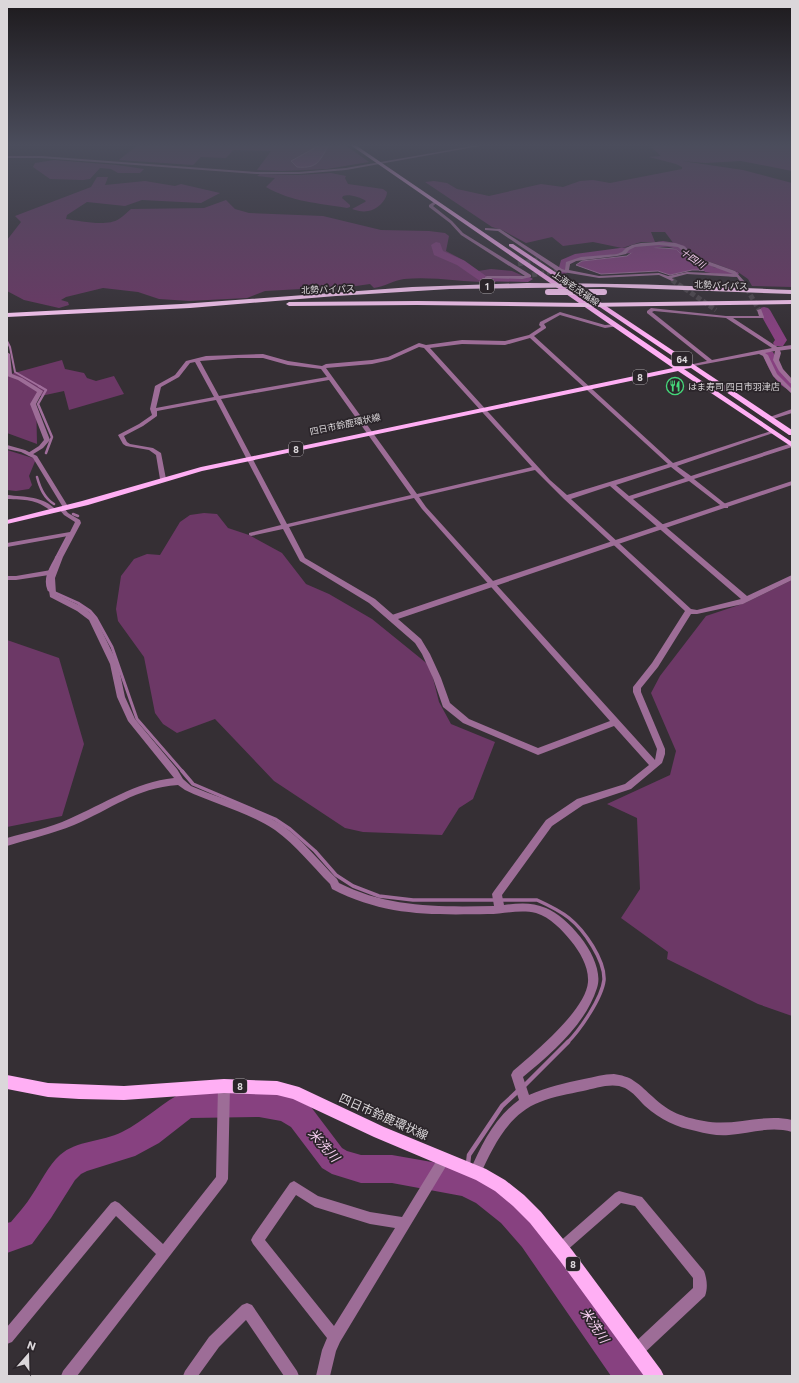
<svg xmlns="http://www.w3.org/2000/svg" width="799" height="1383" font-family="Commissioner,'Noto Sans JP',sans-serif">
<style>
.green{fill:#6c3866}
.water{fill:#874180;stroke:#a06e9b}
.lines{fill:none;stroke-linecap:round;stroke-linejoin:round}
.stream-far4{stroke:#a06e9b;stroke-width:2}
.stream-far3{stroke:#a06e9b;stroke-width:2.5}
.stream-far2{stroke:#a06e9b;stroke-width:3}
.stream-far1{stroke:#a06e9b;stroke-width:3.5}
.stream{stroke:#a06e9b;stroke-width:4.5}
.river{fill:#874180;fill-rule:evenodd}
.minor-tunnel{stroke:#4e484d;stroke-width:5;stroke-dasharray:5 2.5;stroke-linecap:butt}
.minor{fill:#9d6d97;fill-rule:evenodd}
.tertiary{fill:#9d6d97;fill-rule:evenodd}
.primary{fill:#ffaff4;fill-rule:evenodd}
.trunk{fill:#fecaf6;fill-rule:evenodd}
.trunk-bridge{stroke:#fecaf6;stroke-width:6}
.labels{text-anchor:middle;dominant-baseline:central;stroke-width:3.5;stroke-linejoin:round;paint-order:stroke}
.far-water-label{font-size:9px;font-style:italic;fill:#f7cff1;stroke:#2b252a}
.far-street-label{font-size:9px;fill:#dbd7da;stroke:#2b252a}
.shield{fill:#2b252a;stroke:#a6a2a5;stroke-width:1}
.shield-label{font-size:9px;font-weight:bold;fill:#dbd7da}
.far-poi-label{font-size:9px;fill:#dbd7da;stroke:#2b252a;text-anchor:start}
.near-street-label{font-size:12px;fill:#dbd7da;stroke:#2b252a}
.near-water-label{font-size:13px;font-style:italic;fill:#f7cff1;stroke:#2b252a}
</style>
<rect width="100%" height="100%" fill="#352f34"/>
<path class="green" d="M139 144H322L302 156 293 159 318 162 330 144H344L369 162 327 169 282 171 257 170 271 151 233 150 226 158 201 157 193 165 119 160Z
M664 144H792V171L741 161 705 163 682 161 743 170 792 183V287L752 286 748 279 738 272 699 258 687 248 674 244 665 232H651L655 242H641L622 248 593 242 563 246 552 237 526 243 502 230 492 227 425 182 434 181 447 183 457 189 489 196 541 184 563 187 580 181 593 180 610 183 682 169V167L676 164 649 157 661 156 651 147Z
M54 160 117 165 144 169 140 173H118L111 169 100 168 90 179 83 180 50 179 33 167 35 163Z
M331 173 346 176 345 178 348 184 383 189 387 192C387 200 377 210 368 211 363 212 358 211 352 209L365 202 366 201C360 197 349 194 343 196L342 198 350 205V207L347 208C318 203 292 202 266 187L275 178 257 176 260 174 298 175Z
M97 177H108L105 185 145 181 175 186 181 184 220 193 201 203 142 200 125 206 87 202 67 215 66 219C80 221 107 227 119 219 124 216 127 212 131 209L204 208 226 200 235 209 249 213 323 216 381 230 429 231 445 233 449 236 446 251 465 261 464 263 470 269 478 271 491 269 512 271 528 278 495 280 496 282C465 283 435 276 404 279 394 280 384 287 374 288L370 284 356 286 265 291 247 298 189 301 159 299 138 292 103 288 66 297 61 300 68 302 69 305 59 308 24 300 7 291V240L21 222 15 216 91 187Z
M62 360 65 369 84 373 87 378 96 381 114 376 124 394 69 410 64 391 36 397 37 444 7 433V375Z
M7 450 36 459 29 476 32 485 29 489 16 491 7 490 8 459Z
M204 513 217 514 228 528 249 535 282 553 306 584 329 594 372 619 430 666 439 702 451 724 495 742 473 799 459 808 442 835 363 832 345 828 274 781 215 719 177 733 163 724 155 713 144 657 118 621 116 609 121 576 134 559 147 554 160 555 180 522 190 515Z
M792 580V1016L758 1004 667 959 668 952 621 918 640 889 637 818 607 804 670 775 676 751 651 693 660 676 706 616 745 603Z
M7 640 59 658 84 744 62 816 7 827Z"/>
<path class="water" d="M322 144H330C319 160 319 169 297 167L291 161Z
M647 247 676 249 684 257 699 264 700 270H692L670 275 658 271 601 274 576 265 582 261 627 256 635 250Z"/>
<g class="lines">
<path class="stream-far4" d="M700 270H709
M7 341 10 347 15 372 41 387"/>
<path class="stream-far3" d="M39 386 46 390 38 404 52 437 46 453
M37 477C40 488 44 498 54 504
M73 514 78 516
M56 558 67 537"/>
<path class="stream-far2" d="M57 557C51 568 44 578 49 590L78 603 90 611 96 618 112 647 137 719 183 772"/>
<path class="stream-far1" d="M182 771 193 784 275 819 290 829 315 851 336 875 353 886 379 896 413 900H537C548 905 559 910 569 918 584 930 605 960 604 980 602 998 580 1030 567 1043"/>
<path class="stream" d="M524 1086 568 1042
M468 1164 469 1155 502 1106 519 1090
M466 1182 467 1172"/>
<path class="river" d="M663 241 676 243 685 246 693 255 711 263 713 267 738 272 739 274 734 277 705 272C700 263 696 266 688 261 682 257 680 250 673 248 658 243 632 256 624 253L578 260 570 264 567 273 563 274 558 271 561 260 575 254 620 248C625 249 653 242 663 241Z
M436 242 440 243 443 251 465 261 486 276H528L533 279 528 282 480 281 457 265 434 255 431 245Z
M764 307 768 308 770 310 787 340 783 346H775L773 343 775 340 758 310 760 308Z
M769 351 773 352 782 369 792 380V391C777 387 768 368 763 355L765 352Z
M259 1089 285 1094 311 1107 342 1148 347 1151 361 1155H392L466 1168 496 1183 521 1203 544 1225 642 1364 646 1376H611L522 1247 501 1223 476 1203 462 1196 392 1183H361L332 1174 322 1168 291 1127 281 1121 259 1117 191 1118 159 1143 135 1156 87 1171 81 1174 75 1180 51 1218 32 1244 7 1253V1223L11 1222C18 1213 26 1205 32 1195 41 1182 48 1166 60 1155 77 1140 102 1142 122 1132 145 1121 163 1101 186 1091Z"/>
<path class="minor-tunnel" d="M518 264 541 259
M532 275 559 270
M672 280 716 310
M743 282 759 310"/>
<path class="minor" d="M435 201 438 202 433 206 452 221 463 233 531 275V277L522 279 485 278V277L487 276H525L461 235 450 223 429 207V205Z
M486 228 500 229 562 269 565 270 566 262 581 257 617 254 622 252 626 248 632 245 641 243 659 242 675 243 684 246 696 257 735 271 745 282 741 283 737 277 687 274 672 278 674 280 672 281 659 275 599 278 557 271 498 231 485 230V228ZM659 245 678 247 692 259 733 274 687 272 668 276 659 273 599 276 569 270 570 264 576 261 617 256 626 254 629 250 635 247Z
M651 308 726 316H759L757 310 761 309 764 317V318H733L779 348 781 353 779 360 783 369 792 379V384L790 383 779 371 773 360 775 351 765 353 768 355 777 374 792 389V394L773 376 763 356 759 354 689 367V365L707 361 647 313V311ZM654 311 726 318 772 348 712 360 652 312Z
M560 312 605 325 618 324V326L605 328 560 315 544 324 546 327V328L534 336 673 463 771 431 776 432 677 466 691 476 792 443V447L694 479 728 506V508H724L689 481 633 499 747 596 792 575V580L743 604 697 614H691L658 667 641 688V692L665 749V754L662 763 631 789 583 805 552 826 502 895 504 905C519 903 532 902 546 908 570 918 606 961 597 988 585 1025 552 1053 523 1077L529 1095C547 1087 565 1083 584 1079 594 1077 604 1074 614 1074 621 1075 629 1077 634 1081 641 1085 647 1092 653 1097 669 1112 682 1117 704 1121 734 1127 763 1113 792 1120V1132C771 1126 751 1133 729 1135 718 1136 707 1134 696 1131 676 1127 661 1120 645 1106 639 1100 633 1092 625 1088 613 1082 596 1088 583 1091 569 1094 554 1096 540 1102 508 1114 493 1147 480 1175L476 1177 472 1175 470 1171C481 1145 495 1117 519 1100L511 1075 513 1071C534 1053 586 1010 588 982 589 967 580 952 571 941 562 930 550 917 536 913 520 909 504 914 488 914 429 915 385 916 332 889L330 884C312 866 296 845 275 830 248 812 214 804 185 790L178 785C135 788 112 809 74 825 52 834 29 839 7 846V838C28 832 49 828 69 819 104 804 135 782 174 778L128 721 117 697 110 664 89 620 77 611 50 597 47 578 49 575 16 580H7V576H16L51 570 68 536 7 547V543L70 532 75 522 64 515 59 509 60 508H64L68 513 80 520 81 523 63 557 55 578 56 594 83 607 95 617 118 664 125 697 135 719 177 769 183 779 191 786C221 799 255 807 282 825 303 840 319 861 337 879L339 883C388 908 440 907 494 906L492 894 494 891 546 820 577 799 625 784 649 765 614 726 538 755 463 723 443 707 433 678 422 654 415 643 369 603 300 561 283 529 251 536 249 535V533L281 525 216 400 157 411V416L143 426 124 436 127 442 130 444 153 448 161 453 166 479 165 480 163 481 160 479 156 455 149 450 126 446 123 444 118 435 139 424 152 415 150 409 155 386 175 375 186 361 206 356 263 354 288 361 322 366 326 364 372 360 388 357 419 343 426 345 462 340 505 341 529 335 541 327 539 325 540 322ZM530 338 668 464 567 495 550 480 430 348 462 344 505 345ZM419 347 424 348 532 467 417 494 326 368 372 364 390 360ZM238 358H263L288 365 321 369 327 377 219 396 200 361ZM195 362 214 397 156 408 161 387 179 377 190 363ZM329 380 411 495 287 524 221 399ZM671 467 685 478 629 496 616 485ZM535 470 564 499 685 611 652 663 633 687V692L657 749 655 760 426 507 419 497ZM610 486 626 500 741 599 697 610 691 609 571 499ZM414 498 422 509 610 721 538 748 469 719 450 703 441 678 430 654 421 639 375 599 305 558 289 527Z
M7 352 10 354 12 374 22 378 43 391 36 404 50 440 43 448 30 456 28 455V453L39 446 44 440 30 404 37 392 18 380 7 376Z
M792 409V413L770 420 767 418Z
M7 495C26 497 44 496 57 511L56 512H52C37 499 26 500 7 499Z
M224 1080 228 1082 230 1086 228 1179 226 1183 77 1376H61L63 1371 156 1254 116 1216 12 1342 7 1344V1327L111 1203 115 1201 119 1203 163 1244 216 1177 218 1086 220 1082Z
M444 1153 448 1155 450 1159 448 1163 340 1342 336 1351 330 1376H316L322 1350 327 1338 253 1244 251 1240 253 1236 290 1183 294 1181 318 1196 370 1212 402 1217 440 1155ZM296 1195 315 1207 370 1224 395 1228 334 1326 265 1240Z
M619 1191 642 1197 704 1271C707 1279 708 1288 705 1296L641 1356 636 1358 631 1356 629 1351 631 1346 693 1288V1278L635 1206 621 1203 565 1252 561 1254 557 1252 555 1248 557 1244 615 1193Z
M247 1303 252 1305 297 1371 299 1376H284L246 1320 219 1347 198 1376H183L185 1371 209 1337 242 1305Z"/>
<path class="tertiary" d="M484 144H491L346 170 299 174H256L41 158H7V156H41L256 172H299L346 168Z
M792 345V349L777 351 774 349 777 347Z
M7 445 25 450 37 456 69 508 68 509H64L33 458 21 452 7 449Z
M792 481V485L395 620H389L388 618 389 616 439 599Z"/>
<path class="primary" d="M349 144H354L680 366 686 365 509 246V244H513L792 430V435H789L691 368 684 369 792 442V447L678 371 202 471 88 505 7 524V520L82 501 201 467 673 368Z
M7 1075 48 1083 124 1086 224 1079 277 1081 299 1087 384 1127 486 1169 505 1180 524 1195 541 1212 572 1250 661 1370 664 1376H644L560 1261 530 1223 513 1206 495 1191 476 1180 374 1137 293 1099 277 1095 224 1093 124 1100 79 1099 48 1097 7 1089Z"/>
<path class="trunk" d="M527 283C615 283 704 286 792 290V294L603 287 450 289 336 296 190 308 7 317V313L181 304 412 287Z
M792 300V304L585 307 417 305 289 306 286 304 289 302 417 301 585 303Z"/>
<path class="trunk-bridge" d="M548 292H604"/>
</g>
<linearGradient id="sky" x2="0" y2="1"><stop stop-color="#1d1a1d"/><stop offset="0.43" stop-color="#4b4d5c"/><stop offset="1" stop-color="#4b4d5c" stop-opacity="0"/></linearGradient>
<rect width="799" height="337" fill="url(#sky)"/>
<defs>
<g id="restaurant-ring" transform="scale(0.9)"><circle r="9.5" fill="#2b252a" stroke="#45d77a" stroke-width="1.5"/><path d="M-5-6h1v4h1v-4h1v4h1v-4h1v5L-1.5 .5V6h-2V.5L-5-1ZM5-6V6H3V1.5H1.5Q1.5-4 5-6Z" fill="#45d77a"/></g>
</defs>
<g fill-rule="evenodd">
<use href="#restaurant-ring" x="675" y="386"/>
</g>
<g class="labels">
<g class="far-water-label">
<text transform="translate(693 258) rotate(34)">十四川</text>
</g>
<g class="far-street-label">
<text transform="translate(721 285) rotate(2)">北勢バイパス</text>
<text transform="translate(576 288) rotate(34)">上海老茂福線</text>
<text transform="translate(328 289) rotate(-2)">北勢バイパス</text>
<text transform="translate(345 424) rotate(-12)">四日市鈴鹿環状線</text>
</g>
<g class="shield">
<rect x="480" y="279" width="14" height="14" rx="3"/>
<rect x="672" y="352" width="20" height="14" rx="3"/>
<rect x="633" y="370" width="14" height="14" rx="3"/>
<rect x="289" y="442" width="14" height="14" rx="3"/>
<rect x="233" y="1079" width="14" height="14" rx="3"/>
<rect x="566" y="1257" width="14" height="14" rx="3"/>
</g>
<g class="shield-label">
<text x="487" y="286">1</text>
<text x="682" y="359">64</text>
<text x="640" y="377">8</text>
<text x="296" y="449">8</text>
<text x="240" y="1086">8</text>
<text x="573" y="1264">8</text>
</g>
<g class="far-poi-label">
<text x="688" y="386">はま寿司 四日市羽津店</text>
</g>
<g class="near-street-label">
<text transform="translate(384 1116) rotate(24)">四日市鈴鹿環状線</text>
</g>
<g class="near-water-label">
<text transform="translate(324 1145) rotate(48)">米洗川</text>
<text transform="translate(595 1325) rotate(56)">米洗川</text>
</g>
</g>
<rect width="799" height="1383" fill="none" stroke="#dbd7da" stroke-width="16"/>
<g transform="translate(28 1355) rotate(20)" stroke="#2b252a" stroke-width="3" paint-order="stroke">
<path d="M0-3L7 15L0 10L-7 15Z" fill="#dbd7da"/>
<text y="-6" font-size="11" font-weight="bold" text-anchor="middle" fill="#dbd7da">N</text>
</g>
</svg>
